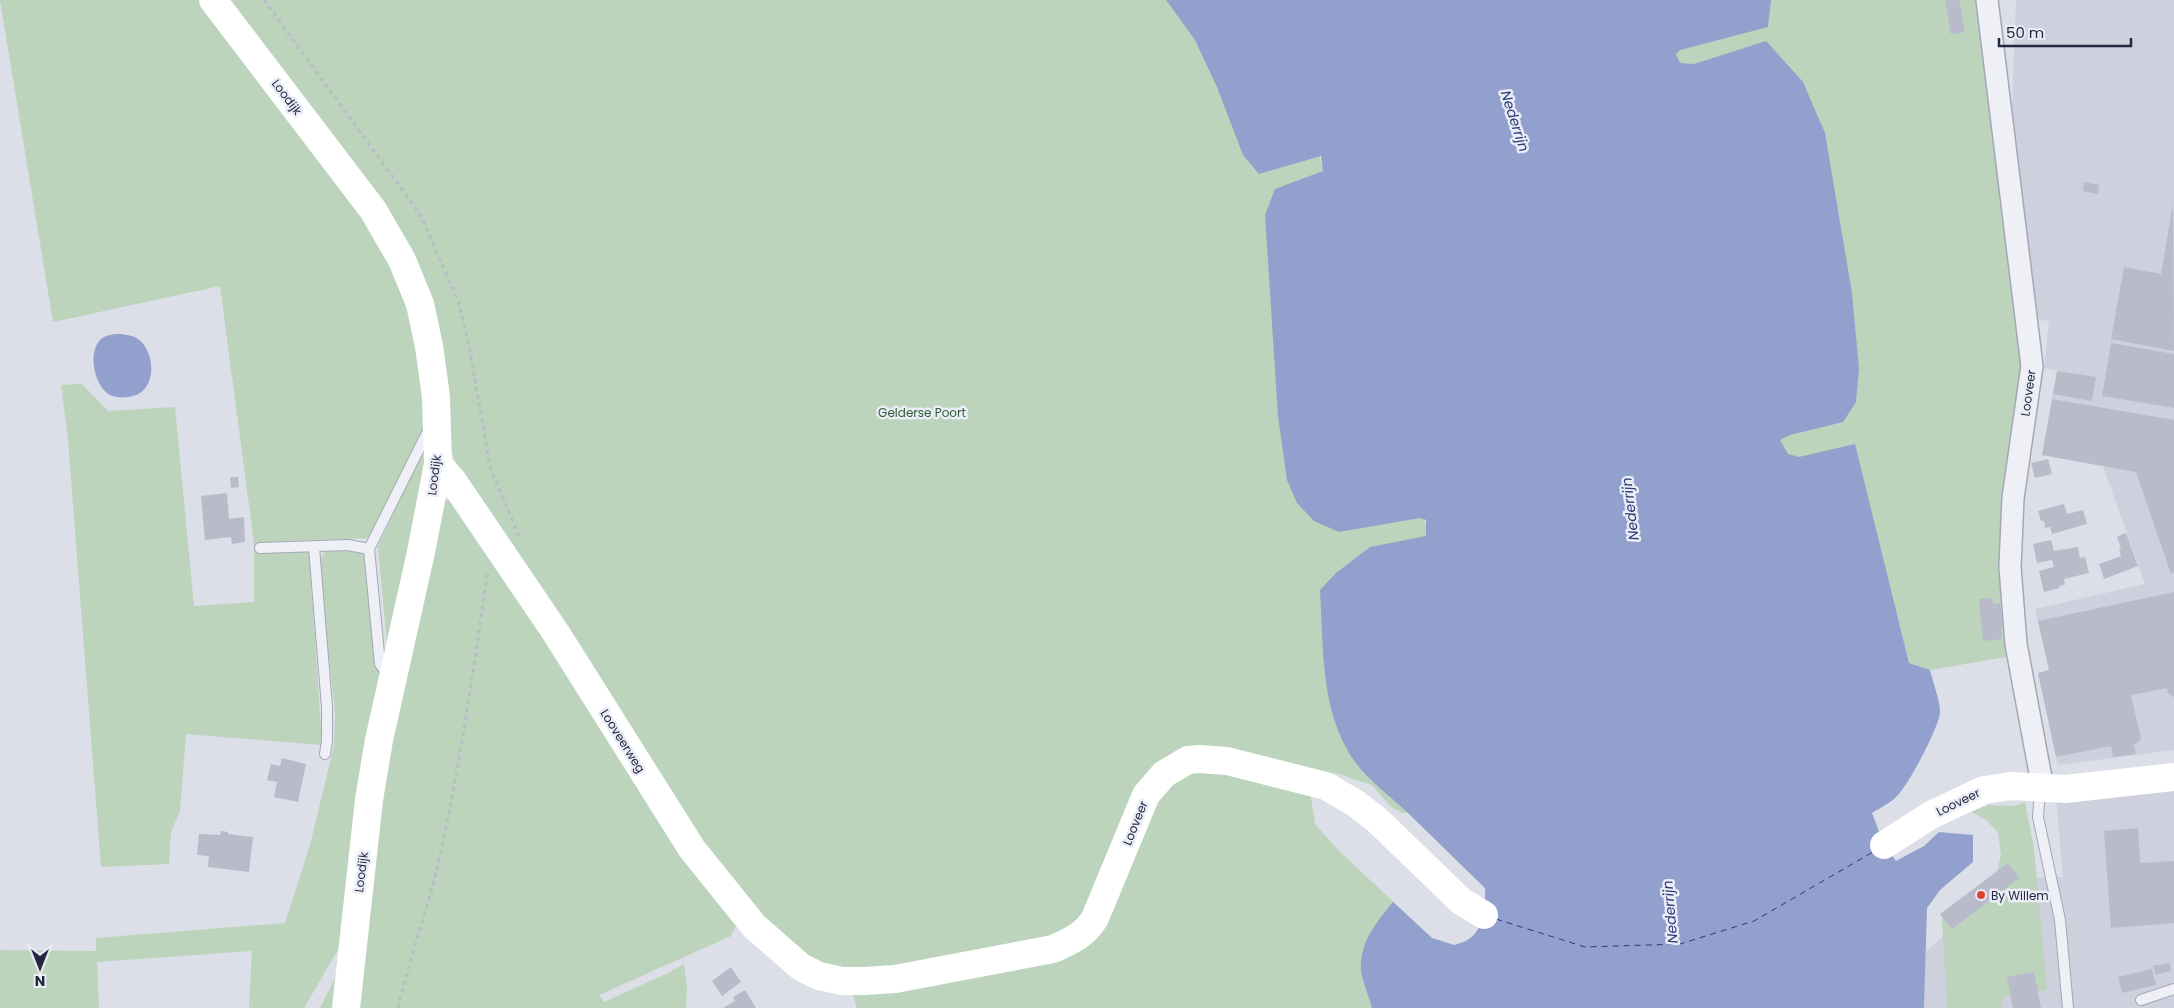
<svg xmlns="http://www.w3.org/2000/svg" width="2174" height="1008" font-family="Poppins,sans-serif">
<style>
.built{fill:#ced0dd}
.green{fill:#bcd3bc}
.water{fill:#92a0cd}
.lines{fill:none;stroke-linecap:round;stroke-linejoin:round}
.ferry{stroke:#2a3978;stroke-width:1;stroke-dasharray:6 5;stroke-linecap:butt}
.building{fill:#b9bbcb}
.lane-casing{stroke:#a5a7b6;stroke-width:12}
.street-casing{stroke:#a5a7b6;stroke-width:24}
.path{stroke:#babcc7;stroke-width:3;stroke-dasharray:4 4;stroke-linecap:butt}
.lane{stroke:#eff0f6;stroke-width:10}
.street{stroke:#eff0f6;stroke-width:21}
.secondary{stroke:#fff;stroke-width:28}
.poi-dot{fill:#dd4231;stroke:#ebedf6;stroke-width:2}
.labels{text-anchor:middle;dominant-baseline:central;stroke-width:5;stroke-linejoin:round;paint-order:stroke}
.street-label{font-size:12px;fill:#242740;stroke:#ebedf6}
.park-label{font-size:12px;fill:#305d32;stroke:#ebedf6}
.poi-label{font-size:12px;fill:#242740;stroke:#ebedf6;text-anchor:start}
.water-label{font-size:14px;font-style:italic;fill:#2a3978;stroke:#ebedf6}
</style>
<rect width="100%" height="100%" fill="#dcdee8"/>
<path class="built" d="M2016 0H2174V750L2058 765 2038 673 2049 670 2035 609 2145 584 2103 466 2042 455 2057 371 2044 368 2049 321 2032 319 2010 157Z
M2174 787V1008H1924L1926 951 1952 929 2019 878 2063 877 2056 799Z"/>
<path class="green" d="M0 0H203L388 248 405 291 428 420 369 538 257 543V550L309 549 322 745 186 734 180 811 171 832 169 864 101 867 68 440 61 385 82 384 108 411 175 407 194 606 254 602V543L220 286 53 322Z
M223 0H1267L1319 155 1425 522 1487 890 1407 812 1403 813 1391 807 1372 785 1333 772 1340 784 1177 759 1093 906 1063 940 875 968 825 969 743 906 459 473 451 450 424 301Z
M1655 0H1978L2022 339 2023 394 2004 606 2006 657 1930 670 1909 663 1882 557 1811 571Z
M429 438 389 665 378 547Z
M446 500 458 501 739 920 731 936 599 995 604 1002 666 974 684 964 687 988 686 1008H356L373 835 438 505Z
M355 547 366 557 383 688 347 934 304 1008H249L252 951 97 962 99 1008H0V950L96 951V938L285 923 310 845 334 746 335 713 319 563 326 549Z
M1195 767 1310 792 1315 824 1338 850 1432 938 1454 945 1505 1008H857L851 989 1068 955 1148 814 1168 784Z
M2025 802 2034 848 2047 990 2002 998V1008H1947L1942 918 1952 906 1997 872 2001 855 1998 832 1986 820 1972 812 1988 805 2015 806Z
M345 958 340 1008H320Z"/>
<path class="water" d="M1166 0H1771L1768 27 1680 50 1676 54 1680 63 1694 64 1766 41 1803 82 1825 133 1852 293 1859 369 1856 402 1843 422 1790 435 1780 440 1788 454 1799 457 1855 444 1909 663 1930 670C1933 683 1940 700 1940 712 1939 728 1907 788 1895 798 1889 804 1879 808 1872 813L1884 845 1896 861 1924 846 1939 832 1973 835V862L1940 890 1927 908 1924 1008H1372C1369 996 1363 983 1361 971 1359 943 1376 923 1393 902L1432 938 1454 945C1459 943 1465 942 1469 939 1483 931 1486 903 1485 888 1459 863 1434 838 1408 813 1378 785 1354 772 1338 730 1321 686 1323 636 1320 590L1336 573 1370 547 1426 536V520L1420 518 1339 532 1314 521 1297 503 1287 480 1278 416 1265 215 1275 189 1323 171 1321 156 1259 174 1243 155 1217 87 1195 40Z
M120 334C126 335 133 335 138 339 156 352 157 390 133 396 127 398 115 398 110 395 94 386 87 352 101 339 106 335 113 334 120 334Z"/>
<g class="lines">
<path class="ferry" d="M1496 919 1585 947 1680 944 1754 921 1873 852"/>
</g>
<path class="building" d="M1945 0H1959L1965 32 1951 34Z
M2084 182 2099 185 2098 194 2083 191Z
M2173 203 2174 351 2111 339 2124 267 2161 274Z
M2111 343 2174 354V408L2102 396Z
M2057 371 2096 377 2092 401 2053 394Z
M2052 399 2174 420V573L2171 574 2136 472 2042 455Z
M2048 459 2052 474 2035 478 2031 463Z
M230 477H238L239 487 231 488Z
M227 493 229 519 244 517 245 542 232 544 231 537 205 540 201 496Z
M2064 504 2067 514 2083 510 2087 524 2052 534 2050 527 2045 528 2044 521H2041L2038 511Z
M2126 533 2138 566 2104 579 2099 564 2121 556 2119 549 2121 548 2117 537Z
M2051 540 2054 551 2078 547 2080 558 2085 557 2089 573 2064 579 2065 585 2059 586 2060 588 2044 592 2039 571 2054 567 2053 563 2052 560 2037 563 2033 544Z
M2174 592V697L2168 693 2167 688 2131 695 2141 739 2139 740V742L2134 744 2136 754 2113 757 2111 746 2056 757 2038 673 2049 670 2038 621Z
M1993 598V604L2000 603 2003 626H2001L2002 639 1983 641 1979 599Z
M282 758 306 764 298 802 274 797 277 782 267 780 271 764 280 766Z
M2138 828 2140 863 2174 861V923L2111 928 2104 831Z
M221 831 228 832V834L253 837 249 872 208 867 209 856 197 855 199 834 220 835Z
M2008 863 2019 878 1952 929 1940 914Z
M2170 963 2171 971 2156 975 2153 966Z
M731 967 741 982 722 996 712 981Z
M2152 969 2156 985 2122 993 2118 977Z
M2034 972 2041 1008H2013L2007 977Z
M745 990 756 1008H723L735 1001 733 997Z"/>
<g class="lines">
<g class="lane-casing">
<path id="lane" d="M314 547 327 707V741L325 754
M260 548 348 545 369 549
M390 677 380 664 369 549 429 429
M2040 790 2038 817 2060 920 2068 1008
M2141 1000 2174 989"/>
</g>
<g class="street-casing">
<path id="street" d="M1987 0 2032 366 2013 498 2010 567 2016 644 2041 778 2040 786"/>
</g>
<path class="path" d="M264 0 420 214 459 303 470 351 490 467 520 539
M398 1008C410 955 430 904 441 851 461 760 474 667 487 574L490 572"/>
<use href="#lane" class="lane"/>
<use href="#street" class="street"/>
<path class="secondary" d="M213 0 373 210 402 260 420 304 429 346 436 397 438 464 421 552 379 740 369 800 346 1008
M438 464 453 481 556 633 692 849 754 926 801 967 819 976 842 981H864L895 979 1053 949C1071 941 1085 935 1095 918L1146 795 1164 774 1188 760 1199 759 1227 761 1326 786 1355 803 1377 820 1461 901 1484 915
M1884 845 1931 815 1984 790 2012 786 2065 789 2174 777"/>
</g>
<circle class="poi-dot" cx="1981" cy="895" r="5"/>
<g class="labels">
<g class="street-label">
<text transform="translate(287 97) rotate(53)">Loodijk</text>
<text transform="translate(2028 393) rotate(-82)">Looveer</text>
<text transform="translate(434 475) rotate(-83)">Loodijk</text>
<text transform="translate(623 741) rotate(58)">Looveerweg</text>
<text transform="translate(1958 802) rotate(-26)">Looveer</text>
<text transform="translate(1135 823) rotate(-68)">Looveer</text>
<text transform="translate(361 872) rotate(-83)">Loodijk</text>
</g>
<g class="park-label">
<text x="922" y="412">Gelderse Poort</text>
</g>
<g class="poi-label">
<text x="1991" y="895">By Willem</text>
</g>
<g class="water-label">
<text transform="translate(1515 121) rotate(72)">Nederrijn</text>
<text transform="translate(1630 509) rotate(-97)">Nederrijn</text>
<text transform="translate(1670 912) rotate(-95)">Nederrijn</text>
</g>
</g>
<g transform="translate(40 968) rotate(180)" stroke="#ebedf6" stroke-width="4" paint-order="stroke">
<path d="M0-4L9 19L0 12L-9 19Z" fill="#242740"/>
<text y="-8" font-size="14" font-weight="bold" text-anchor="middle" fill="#242740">N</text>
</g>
<path d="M1999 38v8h132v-8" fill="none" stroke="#242740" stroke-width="2.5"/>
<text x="2006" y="38" font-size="15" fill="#242740" stroke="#ebedf6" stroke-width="4" paint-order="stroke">50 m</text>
</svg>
